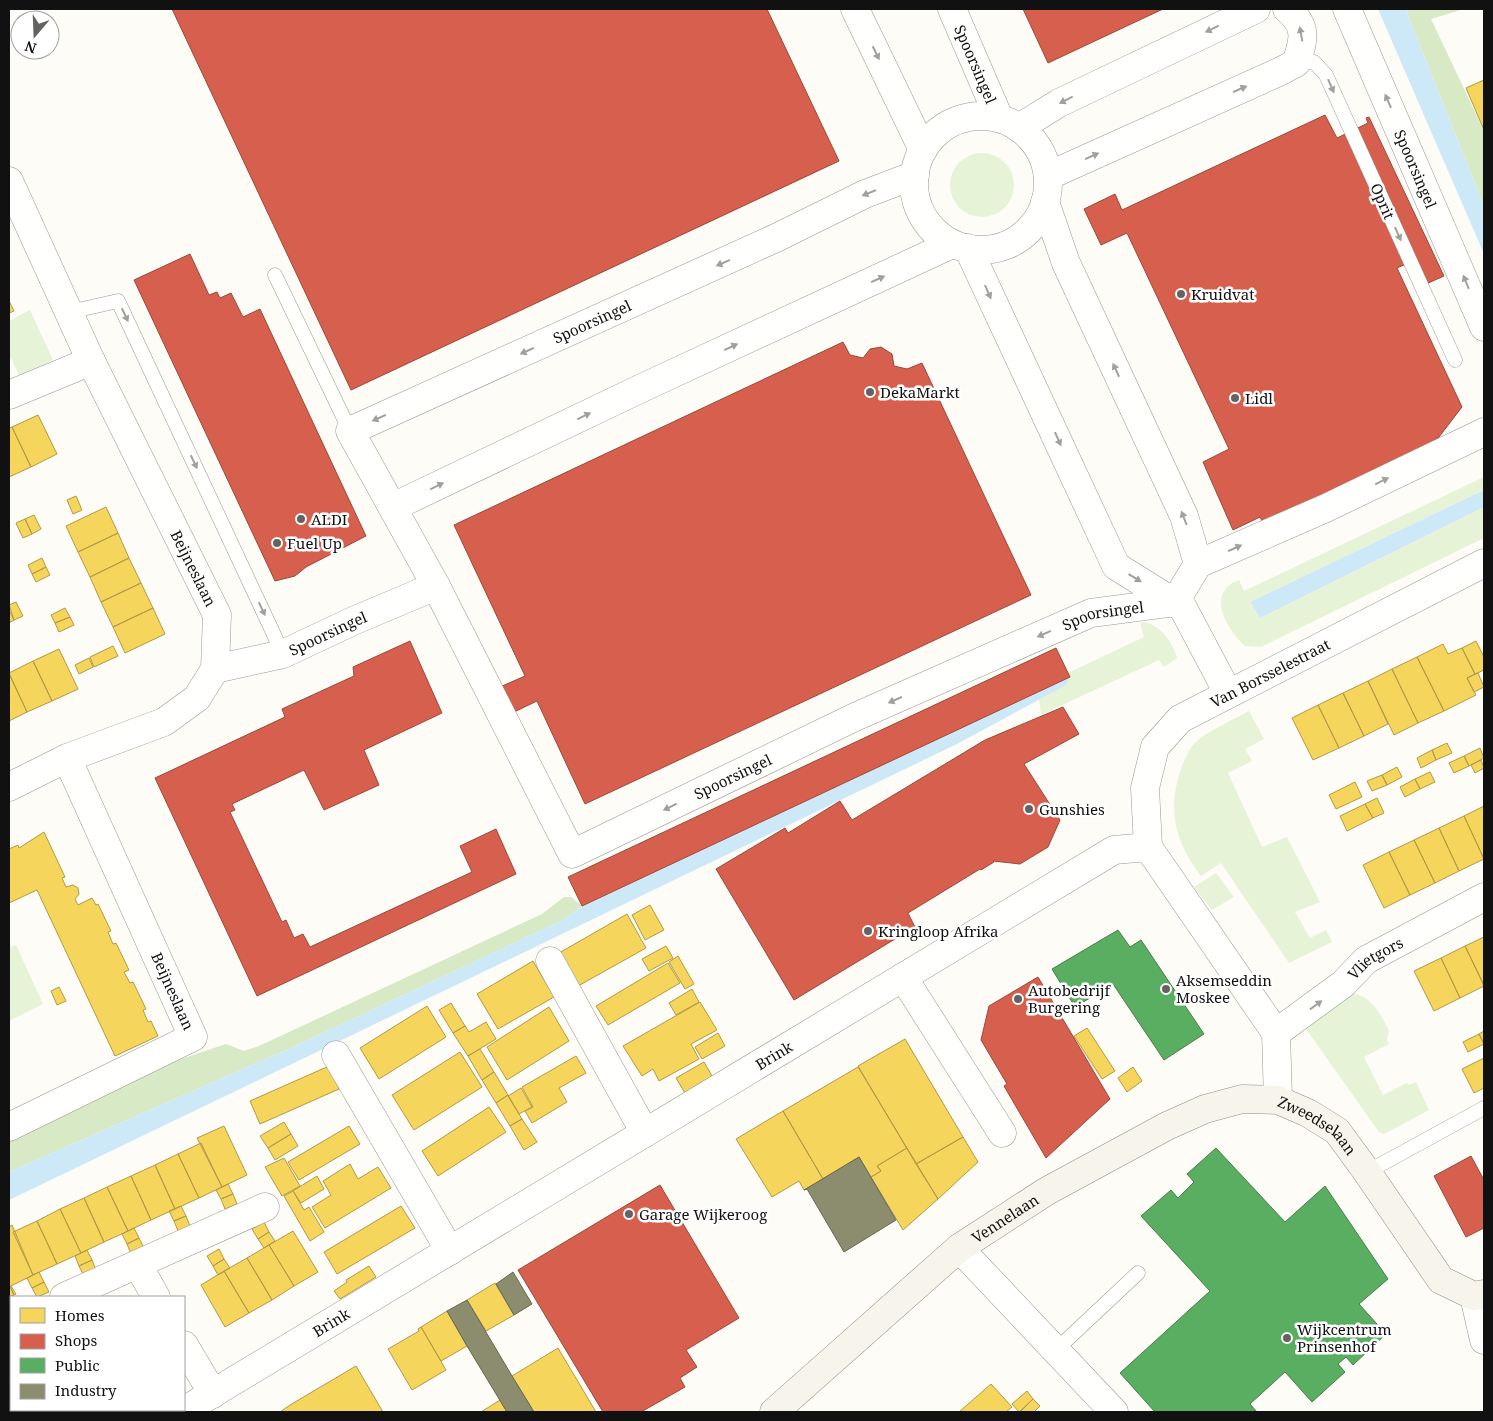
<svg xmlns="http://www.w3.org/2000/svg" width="1493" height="1421" font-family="'Noto Serif',serif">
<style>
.green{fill:#e7f3d7}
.forest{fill:#d8eac5}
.water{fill:#cde8f7}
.homes{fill:#f6d55c;stroke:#b19a46}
.shops{fill:#d6604d;stroke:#9b483b}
.public{fill:#5aae61;stroke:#447f49}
.industry{fill:#8c8c6e;stroke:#676752}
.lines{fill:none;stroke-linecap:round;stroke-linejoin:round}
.lane-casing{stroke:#979795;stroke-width:15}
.street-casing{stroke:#979795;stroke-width:29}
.secondary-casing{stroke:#8e8d8b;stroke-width:29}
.lane{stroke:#fffffe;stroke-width:14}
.street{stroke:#fffffe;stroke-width:28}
.secondary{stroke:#f6f4eb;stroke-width:28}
.oneway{fill:#a0a09f}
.poi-dot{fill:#646362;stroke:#fff;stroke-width:2}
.labels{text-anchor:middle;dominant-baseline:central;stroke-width:5;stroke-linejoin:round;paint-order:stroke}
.street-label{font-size:15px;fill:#111;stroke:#fff}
.poi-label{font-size:15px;fill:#111;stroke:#fff;text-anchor:start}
</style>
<rect width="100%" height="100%" fill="#fdfcf7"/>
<path class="green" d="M950 185a32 32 0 1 1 64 0a32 32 0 1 1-64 0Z
M30 310 53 360 20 377 9 354V321Z
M1484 477V490L1250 602 1260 618 1484 507V538L1261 647 1245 646C1226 628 1205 593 1239 580L1244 591Z
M1145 622C1162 627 1172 641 1177 658L1164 667 1159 660 1041 715 1039 699 1066 685 1070 677 1068 673 1144 637 1140 623Z
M1249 711 1264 739 1245 749 1252 761 1228 773 1262 847 1287 837 1320 902 1295 912 1310 938 1326 930 1332 942 1289 963 1221 863 1201 876C1176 844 1167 811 1180 772 1183 763 1188 749 1196 742 1209 730 1233 720 1249 711Z
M1216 873 1234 897 1212 910 1194 887Z
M16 945 43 1004 9 1021V948Z
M1353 993C1374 998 1380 1014 1389 1031L1387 1040 1389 1044 1364 1057 1383 1095 1407 1083 1409 1085 1416 1082 1429 1110 1384 1134 1379 1132 1304 1026Z"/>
<path class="forest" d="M1409 9H1464L1431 19 1484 131V206L1407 13Z
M564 897H571L582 906 563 920 293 1047 9 1172V1138L169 1063 226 1044 244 1051 259 1046 542 914Z"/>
<path class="water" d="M1378 9H1409L1407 13 1484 206V254Z
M1484 490V507L1260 618 1250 602Z
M1070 677 1066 685 957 744 9 1200V1172L293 1047 563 920 582 906Z"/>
<path class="homes" d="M1484 80V130L1466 88Z
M9 301 14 311 9 313Z
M38 415 57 454 31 467 12 427Z
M12 427 31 467 9 477V428Z
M76 496 82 510 73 514 67 500Z
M106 507 118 533 78 552 66 526Z
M34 515 41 529 32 534 25 519Z
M25 519 32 534 23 538 16 523Z
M118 533 129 558 90 577 78 552Z
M42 558 46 567 32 574 28 565Z
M129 558 141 583 101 602 90 577Z
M46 567 50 575 36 582 32 574Z
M141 583 153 608 113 627 101 602Z
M16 602 23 616 14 620 9 605Z
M65 608 70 617 55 623 51 615Z
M153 608 165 634 125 653 113 627Z
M9 610 14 620 9 623Z
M70 617 74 625 59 632 55 623Z
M1476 641 1484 657V670L1475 674 1462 648Z
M1443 644 1448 654 1462 648 1475 674 1467 678 1476 695 1444 711 1417 657Z
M113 646 118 656 94 667 90 657Z
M59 649 78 689 52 701 33 661Z
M1417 657 1444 711 1418 723 1392 669Z
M89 658 93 667 79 674 75 665Z
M33 661 52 701 27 712 9 673Z
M1392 669 1418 723 1394 735 1368 681Z
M1478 673 1484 687 1474 692 1467 678Z
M9 674 27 712 9 721Z
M1368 681 1388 724 1364 736 1343 693Z
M1343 693 1364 736 1339 748 1318 705Z
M1318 705 1339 748 1313 760 1292 718Z
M1447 743 1452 753 1436 760 1432 750Z
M1480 748 1484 758 1469 766 1464 756Z
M1432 750 1436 760 1421 768 1417 758Z
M1464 756 1469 766 1454 773 1449 763Z
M1481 760 1484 768 1475 773 1471 765Z
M1397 767 1402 777 1387 785 1382 775Z
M1430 772 1435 782 1420 789 1415 779Z
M1382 775 1387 785 1372 791 1367 781Z
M1415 779 1420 789 1405 797 1400 787Z
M1355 782 1362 797 1336 809 1329 795Z
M1377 798 1384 813 1373 818 1365 804Z
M1365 804 1373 818 1347 831 1340 816Z
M1484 806V859L1464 816Z
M1464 816 1484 859 1459 871 1439 828Z
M1439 828 1459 871 1435 883 1414 840Z
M44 832 65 877 62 878 66 887 73 885 78 888 79 894 75 899 78 905 92 898 96 905 98 904 111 931 108 932 113 944 116 943 129 970 124 972 130 983 133 982 146 1009 143 1010 148 1022 151 1021 158 1036 115 1056 37 890 9 903V849L18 845 19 848Z
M1414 840 1435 883 1410 895 1389 852Z
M1389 852 1410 895 1384 908 1363 865Z
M650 905 664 930 645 940 632 915Z
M627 914 646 948 578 986 559 953Z
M1484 937V985L1465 946Z
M666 946 673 958 649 971 642 959Z
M1465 946 1484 986 1460 998 1441 958Z
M678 956 694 984 685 989 669 962Z
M1441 958 1460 998 1434 1011 1414 971Z
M533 961 554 997 498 1029 477 994Z
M668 963 680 983 608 1025 596 1006Z
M59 987 66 1001 57 1005 51 991Z
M692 989 699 1002 676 1015 669 1003Z
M700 1002 717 1030 691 1044 699 1059 659 1081 653 1069 642 1076 623 1046Z
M451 1003 465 1026 453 1033 439 1010Z
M427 1006 446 1037 379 1079 360 1048Z
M549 1007 569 1041 507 1080 487 1047Z
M486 1022 496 1039 468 1056 453 1033 465 1026 469 1032Z
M1087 1028 1115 1071 1102 1079 1074 1036Z
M1484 1031V1044L1479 1034Z
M718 1033 725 1046 702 1059 695 1047Z
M1479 1034 1484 1044 1468 1052 1463 1042Z
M905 1039 963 1137 916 1164 858 1066Z
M480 1049 494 1072 482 1080 468 1056Z
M460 1052 482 1087 414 1130 392 1095Z
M576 1056 586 1073 559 1088 567 1102 532 1123 525 1111 533 1107 522 1087Z
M1484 1058V1088L1474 1093 1462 1069Z
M704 1062 712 1076 685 1093 676 1078Z
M329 1066 339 1089 260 1124 250 1101Z
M858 1067 907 1148 877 1166 881 1171 871 1177 859 1157 823 1179 783 1111Z
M1133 1067 1142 1081 1127 1092 1118 1078Z
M494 1072 508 1095 496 1103 482 1080Z
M521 1088 532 1107 519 1114 508 1096Z
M508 1095 522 1119 510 1126 496 1103Z
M489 1107 506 1132 438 1176 422 1151Z
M783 1111 823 1179 804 1190 799 1181 772 1197 736 1139Z
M522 1119 537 1142 524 1150 510 1126Z
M284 1122 291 1134 268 1148 260 1136Z
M224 1126 247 1175 222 1187 197 1138Z
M349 1126 360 1144 299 1180 288 1162Z
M291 1134 298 1146 275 1160 268 1148Z
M963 1137 978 1162 938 1199 916 1164Z
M201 1143 222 1187 199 1198 178 1154Z
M907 1148 938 1199 903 1230 871 1177 881 1171 877 1166Z
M178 1154 199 1198 175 1209 155 1165Z
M284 1158 300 1186 282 1196 265 1167Z
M350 1164 358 1179 378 1167 391 1188 325 1228 312 1207 331 1195 323 1181Z
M155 1165 175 1209 151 1220 131 1176Z
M131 1176 151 1220 128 1231 107 1187Z
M317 1176 324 1189 301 1203 293 1191Z
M228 1184 233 1194 221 1199 216 1190Z
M107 1187 128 1231 104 1242 84 1198Z
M293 1191 304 1210 309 1207 324 1232 310 1241 284 1196Z
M233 1194 237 1204 225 1209 221 1199Z
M84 1198 104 1242 81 1253 60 1209Z
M181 1206 186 1216 174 1221 169 1211Z
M401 1206 415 1228 337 1274 324 1252Z
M60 1209 81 1253 57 1264 37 1221Z
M186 1216 190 1226 178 1231 174 1221Z
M37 1221 57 1264 33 1275 13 1232Z
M264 1222 269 1232 258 1239 252 1229Z
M12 1225 33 1275 11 1286 16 1294 14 1295 9 1284V1227Z
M134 1228 139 1238 127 1244 122 1234Z
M293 1231 318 1272 294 1286 269 1245Z
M269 1232 275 1241 264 1248 258 1239Z
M139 1238 144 1248 131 1254 127 1244Z
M269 1245 294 1286 272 1300 247 1258Z
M219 1249 224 1259 213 1266 207 1256Z
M87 1250 92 1260 79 1266 75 1256Z
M247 1258 272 1300 249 1313 224 1271Z
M224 1259 230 1268 218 1275 213 1266Z
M92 1260 96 1270 84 1276 79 1266Z
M369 1266 376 1277 340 1299 334 1291 347 1282 346 1280Z
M224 1271 249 1313 225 1327 201 1285Z
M39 1272 44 1282 32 1288 27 1278Z
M44 1282 49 1292 37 1297 32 1288Z
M495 1283 514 1315 486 1331 467 1300Z
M9 1284 14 1295 9 1297Z
M447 1311 467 1346 441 1361 421 1327Z
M421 1327 446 1370 412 1390 388 1349 419 1331 418 1329Z
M558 1348 596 1412H534L512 1376Z
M356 1366 383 1412H280L290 1405Z
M991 1384 1012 1407 1006 1412H959Z
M1027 1391 1033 1399 1019 1412 1012 1404Z
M1033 1399 1040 1406 1034 1412H1020Z
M500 1400 507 1412H481Z
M40 1410H92L88 1412H41Z"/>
<path class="shops" d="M172 9H767L839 161 351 390Z
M1023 9H1163L1048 63Z
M1325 115 1337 138 1368 123 1366 118 1369 117 1444 276 1426 284 1415 260 1397 268 1462 407 1439 437 1423 448 1263 523 1260 517 1233 530 1203 462 1229 449 1127 233 1101 245 1084 209 1115 194 1122 210Z
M190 254 209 295 217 292 220 298 231 293 243 317 260 309 366 536 306 567 295 576 275 581 134 280Z
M843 342 850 355 863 358 870 349 881 347 892 354 894 366 907 369 922 363 1031 595 585 804 537 701 512 713 500 687 525 676 454 525Z
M410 641 442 713 364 750 379 785 324 810 304 770 232 804 235 810 230 812 282 922 286 920 294 938 303 934 310 947 472 872 460 846 496 829 516 874 257 996 155 778 285 717 282 709 354 676 353 667Z
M1056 648 1070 677 582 906 568 877Z
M1063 707 1079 734 1024 764 1060 820 1048 847 1020 864 993 861 994 862 981 870 980 869 908 913 915 927 794 1000 716 869 785 828 788 833 840 801 852 820 985 740Z
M1038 977 1110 1099 1046 1158 1004 1086 1007 1084 981 1040 989 1006Z
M1471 1156 1484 1180V1228L1466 1237 1434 1176Z
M660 1185 739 1318 686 1350 697 1367 680 1378 685 1387 641 1412H603L518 1270Z"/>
<path class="public" d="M1118 930 1130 947 1141 940 1204 1034 1164 1060 1113 984 1075 1007 1052 969Z
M1216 1148 1285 1222 1325 1186 1388 1279 1359 1304 1386 1334 1353 1365 1346 1357 1338 1364 1345 1372 1312 1402 1285 1372 1250 1404 1257 1412H1155L1120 1373 1210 1291 1141 1216 1171 1190 1178 1198 1194 1182 1187 1174Z"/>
<path class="industry" d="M859 1157 896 1220 844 1252 807 1189 804 1190Z
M513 1272 532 1304 514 1315 496 1284Z
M467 1300 512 1376 534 1412H507L467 1346 447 1311Z"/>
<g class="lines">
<g class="lane-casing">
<path id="lane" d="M1296 63 1314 62 1326 75 1455 360
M275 275 350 431
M69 312 118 301 283 654
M1367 1172 1484 1108
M1057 1349 1138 1273"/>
</g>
<g class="street-casing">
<g id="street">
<path d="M855 9 923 150"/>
<path id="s1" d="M952 9 999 118"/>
<path id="s2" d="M1347 9 1484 327"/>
<circle cx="981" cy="183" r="67"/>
<path d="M1019 128 1059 103 1256 9"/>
<path d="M1048 176 1281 71 1296 63C1304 40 1308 26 1287 9"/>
<path id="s3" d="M9 181 91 361 217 615 215 669 197 698 164 722 67 758 9 787"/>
<path d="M1045 202 1066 263 1184 516 1198 564"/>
<path d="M968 248 1116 566 1183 608 1228 693"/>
<path d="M9 395 91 361"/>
<path d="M393 507 644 387 952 244"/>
<path id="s4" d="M436 586 572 854 855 717 1091 613 1175 602"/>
<path d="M1175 602 1198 564 1326 508 1484 432"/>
<path id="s5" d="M215 669 283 654 353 621 436 586 350 431 778 237 865 194 915 175"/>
<path id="s6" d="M1148 847 1145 788 1155 747 1180 719 1484 563"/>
<path d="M1148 847 1276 1033 1278 1100"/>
<path d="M550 961 645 1133"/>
<path d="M903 977 1002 1133"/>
<path id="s7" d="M1276 1033 1343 984 1366 960 1484 897"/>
<path d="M336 1055 450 1251"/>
<path d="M9 1127 193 1037 67 758"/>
<path d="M959 1248 1114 1412"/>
<path d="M138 1265 156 1297"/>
<path d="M1474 1296 1484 1340"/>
<path d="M64 1297 265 1207"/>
<path d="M9 1334 11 1333"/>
<path d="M184 1345 213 1394"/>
<path id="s8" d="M182 1412 1114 850 1148 847"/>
</g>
</g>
<g class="secondary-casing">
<g id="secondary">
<path id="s9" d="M774 1412 959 1248 1047 1191 1167 1126 1205 1109 1242 1099 1278 1100 1308 1113 1337 1131 1367 1172 1441 1280 1474 1296 1484 1294"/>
</g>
</g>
<use href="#lane" class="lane"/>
<use href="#street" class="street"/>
<use href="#secondary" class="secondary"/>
</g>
<defs><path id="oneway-solid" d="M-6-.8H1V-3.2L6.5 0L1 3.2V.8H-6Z" transform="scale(1.25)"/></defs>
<g class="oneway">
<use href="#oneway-solid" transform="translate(1212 29) rotate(154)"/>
<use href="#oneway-solid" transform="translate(1301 34) rotate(-100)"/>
<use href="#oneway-solid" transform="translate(876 53) rotate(64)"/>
<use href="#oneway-solid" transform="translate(1331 86) rotate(66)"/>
<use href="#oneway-solid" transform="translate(1240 89) rotate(-24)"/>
<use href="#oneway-solid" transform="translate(1066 100) rotate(153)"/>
<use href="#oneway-solid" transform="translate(1388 101) rotate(-114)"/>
<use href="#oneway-solid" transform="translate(1092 156) rotate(-24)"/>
<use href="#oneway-solid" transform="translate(869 193) rotate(158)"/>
<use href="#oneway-solid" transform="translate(1398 234) rotate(66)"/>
<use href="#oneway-solid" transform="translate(723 263) rotate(156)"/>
<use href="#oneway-solid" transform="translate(878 279) rotate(-24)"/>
<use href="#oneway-solid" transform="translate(1466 282) rotate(-112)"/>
<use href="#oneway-solid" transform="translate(988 292) rotate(66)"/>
<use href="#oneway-solid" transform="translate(125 315) rotate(65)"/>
<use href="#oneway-solid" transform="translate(731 347) rotate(-25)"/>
<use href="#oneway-solid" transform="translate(527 351) rotate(156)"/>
<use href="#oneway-solid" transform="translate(1116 370) rotate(-115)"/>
<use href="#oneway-solid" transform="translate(584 416) rotate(-26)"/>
<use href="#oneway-solid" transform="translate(379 418) rotate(156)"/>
<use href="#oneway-solid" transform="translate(1058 439) rotate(66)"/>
<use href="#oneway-solid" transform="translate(194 462) rotate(65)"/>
<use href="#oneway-solid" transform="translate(1382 481) rotate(-26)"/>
<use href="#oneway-solid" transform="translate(437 486) rotate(-26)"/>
<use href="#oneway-solid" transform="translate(1184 518) rotate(-111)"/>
<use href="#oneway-solid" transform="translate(1235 548) rotate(-24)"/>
<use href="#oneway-solid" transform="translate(1135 578) rotate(31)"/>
<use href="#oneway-solid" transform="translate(262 609) rotate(65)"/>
<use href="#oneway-solid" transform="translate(1044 634) rotate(156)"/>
<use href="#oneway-solid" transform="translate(895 700) rotate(156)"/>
<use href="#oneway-solid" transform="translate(670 807) rotate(154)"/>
<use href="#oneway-solid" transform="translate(1316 1005) rotate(-36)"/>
</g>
<g class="poi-dot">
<circle cx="1181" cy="294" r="5"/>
<circle cx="870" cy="392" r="5"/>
<circle cx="1235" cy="398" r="5"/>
<circle cx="301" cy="519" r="5"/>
<circle cx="277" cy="543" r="5"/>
<circle cx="1029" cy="809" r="5"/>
<circle cx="868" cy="931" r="5"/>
<circle cx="1166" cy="989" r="5"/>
<circle cx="1018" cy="999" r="5"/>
<circle cx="629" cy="1214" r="5"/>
<circle cx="1287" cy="1338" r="5"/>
</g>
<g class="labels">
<g class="street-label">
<text stroke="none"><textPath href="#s1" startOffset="60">Spoorsingel</textPath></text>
<text stroke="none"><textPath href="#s2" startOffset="174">Spoorsingel</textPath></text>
<text transform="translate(1383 201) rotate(66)">Oprit</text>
<text stroke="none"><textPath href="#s5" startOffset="680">Spoorsingel</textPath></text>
<text stroke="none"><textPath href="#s3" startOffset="429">Beijneslaan</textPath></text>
<text stroke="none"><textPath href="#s4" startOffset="884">Spoorsingel</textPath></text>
<text stroke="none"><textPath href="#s5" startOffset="119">Spoorsingel</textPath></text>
<text stroke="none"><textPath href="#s6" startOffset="240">Van Borsselestraat</textPath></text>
<text stroke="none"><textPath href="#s4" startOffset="479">Spoorsingel</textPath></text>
<text stroke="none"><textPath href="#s7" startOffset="125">Vlietgors</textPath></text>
<text transform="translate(173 991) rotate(66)">Beijneslaan</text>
<text stroke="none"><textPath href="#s8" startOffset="691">Brink</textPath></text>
<text stroke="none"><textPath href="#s9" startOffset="652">Zweedselaan</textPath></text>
<text stroke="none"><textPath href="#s9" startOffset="302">Vennelaan</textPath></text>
<text stroke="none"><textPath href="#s8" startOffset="174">Brink</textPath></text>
</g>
<g class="poi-label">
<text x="1191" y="294">Kruidvat</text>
<text x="880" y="392">DekaMarkt</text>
<text x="1245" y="398">Lidl</text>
<text x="311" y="519">ALDI</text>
<text x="287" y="543">Fuel Up</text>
<text x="1039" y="809">Gunshies</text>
<text x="878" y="931">Kringloop Afrika</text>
<text x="1176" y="980">Aksemseddin<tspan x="1176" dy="17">Moskee</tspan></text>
<text x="1028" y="990">Autobedrijf<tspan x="1028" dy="17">Burgering</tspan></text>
<text x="639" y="1214">Garage Wijkeroog</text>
<text x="1297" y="1329">Wijkcentrum<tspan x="1297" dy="17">Prinsenhof</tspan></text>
</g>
</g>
<rect width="1493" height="1421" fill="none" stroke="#111111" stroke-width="20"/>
<rect x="10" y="1296" width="175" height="115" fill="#ffffff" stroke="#a0a0a0"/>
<rect x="20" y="1308" width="25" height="15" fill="#f6d55c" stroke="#a0a0a0"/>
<text x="55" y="1321" font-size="15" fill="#111111">Homes</text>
<rect x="20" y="1334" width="25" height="15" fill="#d6604d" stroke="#a0a0a0"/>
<text x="55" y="1346" font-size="15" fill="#111111">Shops</text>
<rect x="20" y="1358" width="25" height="15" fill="#5aae61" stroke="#a0a0a0"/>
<text x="55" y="1371" font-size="15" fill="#111111">Public</text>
<rect x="20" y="1384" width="25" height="15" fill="#8c8c6e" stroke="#a0a0a0"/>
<text x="55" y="1396" font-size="15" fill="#111111">Industry</text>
<g transform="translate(35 35) rotate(199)"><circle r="24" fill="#ffffff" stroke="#a0a0a0"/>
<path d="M0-4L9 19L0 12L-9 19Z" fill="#646362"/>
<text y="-8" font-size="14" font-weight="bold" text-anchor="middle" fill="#111111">N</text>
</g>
</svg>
